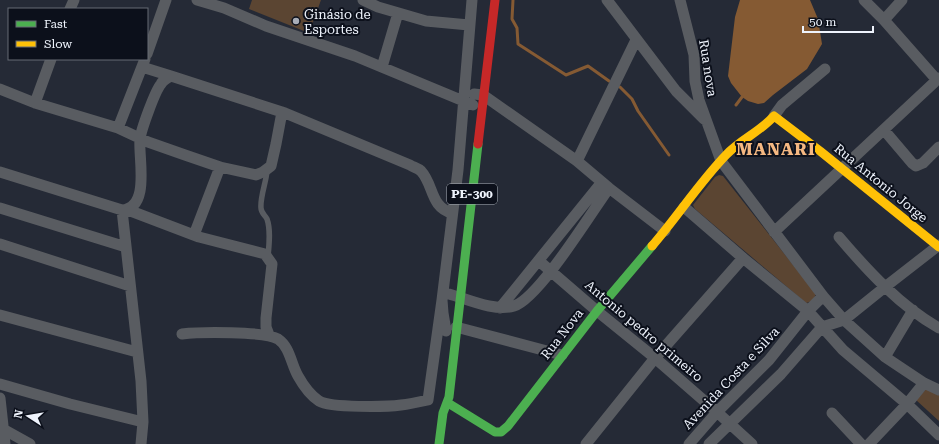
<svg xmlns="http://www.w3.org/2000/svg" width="939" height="444" font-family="'Roboto Serif',serif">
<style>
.green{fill:#5b4532}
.water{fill:#855a33}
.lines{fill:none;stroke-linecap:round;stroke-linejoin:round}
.stream{stroke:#855a33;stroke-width:3}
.lane{stroke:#595c61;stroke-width:5.5}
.street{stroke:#595c61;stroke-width:11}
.fast{stroke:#4caf50;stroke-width:9}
.slow{stroke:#ffc107;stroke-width:9}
.jam{stroke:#c62828;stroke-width:9}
.poi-dot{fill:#a8adb7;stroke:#0c101b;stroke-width:1.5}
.labels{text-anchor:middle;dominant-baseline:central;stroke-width:4;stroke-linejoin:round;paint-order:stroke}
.shield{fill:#0c101b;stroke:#aaafb8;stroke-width:1}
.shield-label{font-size:12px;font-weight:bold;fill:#eef3fc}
.poi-label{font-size:13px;fill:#eef3fc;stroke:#0c101b;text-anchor:start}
.street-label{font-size:13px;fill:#eef3fc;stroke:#0c101b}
.district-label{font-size:17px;font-weight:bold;letter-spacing:1px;fill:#f5b882;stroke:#0c101b}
</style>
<rect width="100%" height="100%" fill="#252a36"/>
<path class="green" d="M252 0H321L309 33 249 9Z
M719 175 723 176 816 294C814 299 811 302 806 303L695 209 693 205 715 177Z
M927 388 939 394V421L916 400Z"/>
<path class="water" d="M740 0H810L818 19 822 44 807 69 773 95 764 103 758 104 748 101 742 97 731 83 728 76 735 17Z"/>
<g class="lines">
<path class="stream" d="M513 0 512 19 517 28 518 44 566 75 588 66 609 81
M620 87 632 99 638 111 669 155
M736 105 742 97"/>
<path class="lane" d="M267 171C266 183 260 197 261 208 261 213 265 215 267 219 271 230 269 245 268 257"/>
<path class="street" d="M197 0 224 8 266 26 355 56 473 105
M363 0 378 7 426 21 469 25
M607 0 676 91 704 119
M680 0 694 55 695 81 699 100 721 161 823 296 844 320 885 357 924 383 939 390
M864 0 884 20 937 80
M70 9 74 0
M884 20 902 0
M147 54 166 0
M142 67 171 76
M382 67 398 13
M0 89 35 103 118 128 148 142 185 155 220 167 256 175 263 172 271 166 276 144 282 112
M474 94 483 95 577 161 609 188 665 231
M35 103 51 59
M774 116 782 105 825 69
M118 128 145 59
M884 130 912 163 916 166 923 163 939 147
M577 161 636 40
M0 172 122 210C151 208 138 157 140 139 141 130 155 91 161 84 163 80 167 78 171 76L285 113 410 165C413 167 418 168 421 171 434 185 430 207 452 213
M684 207 743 258 808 311 843 350 907 404 939 435
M0 208 126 247
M122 210 141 381 143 422 141 444
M128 210 199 237 265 254 272 264 266 318V327L269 335
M774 232 939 78
M194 235 220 167
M839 237C868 271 900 306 939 328
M0 244 130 286
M539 261 597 311 655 358 717 412 752 444
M449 294C467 299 495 312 514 306 539 298 591 213 609 188
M500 308 602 182
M0 315 137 352
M456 327 562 355
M822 327 844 320 885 287 939 245
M446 331 443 313 442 300 458 170 472 0
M182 334C199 332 265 331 278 339 290 347 291 364 298 376 303 385 310 395 319 401 331 408 386 407 401 405 410 404 419 402 428 400L442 300
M885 357 913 310
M0 384 70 404 143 422
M0 398 5 444
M832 413 861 444
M3 429 30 444
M586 444 655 358 743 258
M689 444 717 412 769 360 808 311 823 296
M709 444 781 374 822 327
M869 444 907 404 924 383"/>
<path class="fast" d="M448 403 495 432H501L508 426 597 311 652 246
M439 444 443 413 449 397 478 144"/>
<path class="slow" d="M652 246C678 216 699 183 726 155 741 139 760 132 774 116L820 151 939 247"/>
<path class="jam" d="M478 144 495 0"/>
</g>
<circle class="poi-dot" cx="296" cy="21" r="4"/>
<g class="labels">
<rect class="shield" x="447" y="184" width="50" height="20" rx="3"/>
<g class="shield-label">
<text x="472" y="194">PE-300</text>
</g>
<g class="poi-label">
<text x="304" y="14">Ginásio de<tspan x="304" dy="15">Esportes</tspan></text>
</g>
<g class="street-label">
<text transform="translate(708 68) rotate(81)">Rua nova</text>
<text transform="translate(881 183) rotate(39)">Rua Antonio Jorge</text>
<text transform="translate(644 331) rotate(40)">Antonio pedro primeiro</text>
<text transform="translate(562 334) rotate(-52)">Rua Nova</text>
<text transform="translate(731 378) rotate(-47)">Avenida Costa e Silva</text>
</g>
<g class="district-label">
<text x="776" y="149">MANARI</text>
</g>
</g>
<rect x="8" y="8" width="140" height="52" fill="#0c101b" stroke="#666b75"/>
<rect x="16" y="21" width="20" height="6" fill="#4caf50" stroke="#666b75"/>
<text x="44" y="28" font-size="12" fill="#eef3fc">Fast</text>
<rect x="16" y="41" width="20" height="6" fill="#ffc107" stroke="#666b75"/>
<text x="44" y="48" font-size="12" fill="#eef3fc">Slow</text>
<g transform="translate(28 416) rotate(282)" stroke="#0c101b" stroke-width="3" paint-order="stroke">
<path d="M0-3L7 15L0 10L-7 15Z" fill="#eef3fc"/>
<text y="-6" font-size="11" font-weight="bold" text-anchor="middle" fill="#eef3fc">N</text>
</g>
<path d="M803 26v6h70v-6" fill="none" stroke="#eef3fc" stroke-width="2"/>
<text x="809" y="26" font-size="12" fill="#eef3fc" stroke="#0c101b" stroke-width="3" paint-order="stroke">50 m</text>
</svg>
